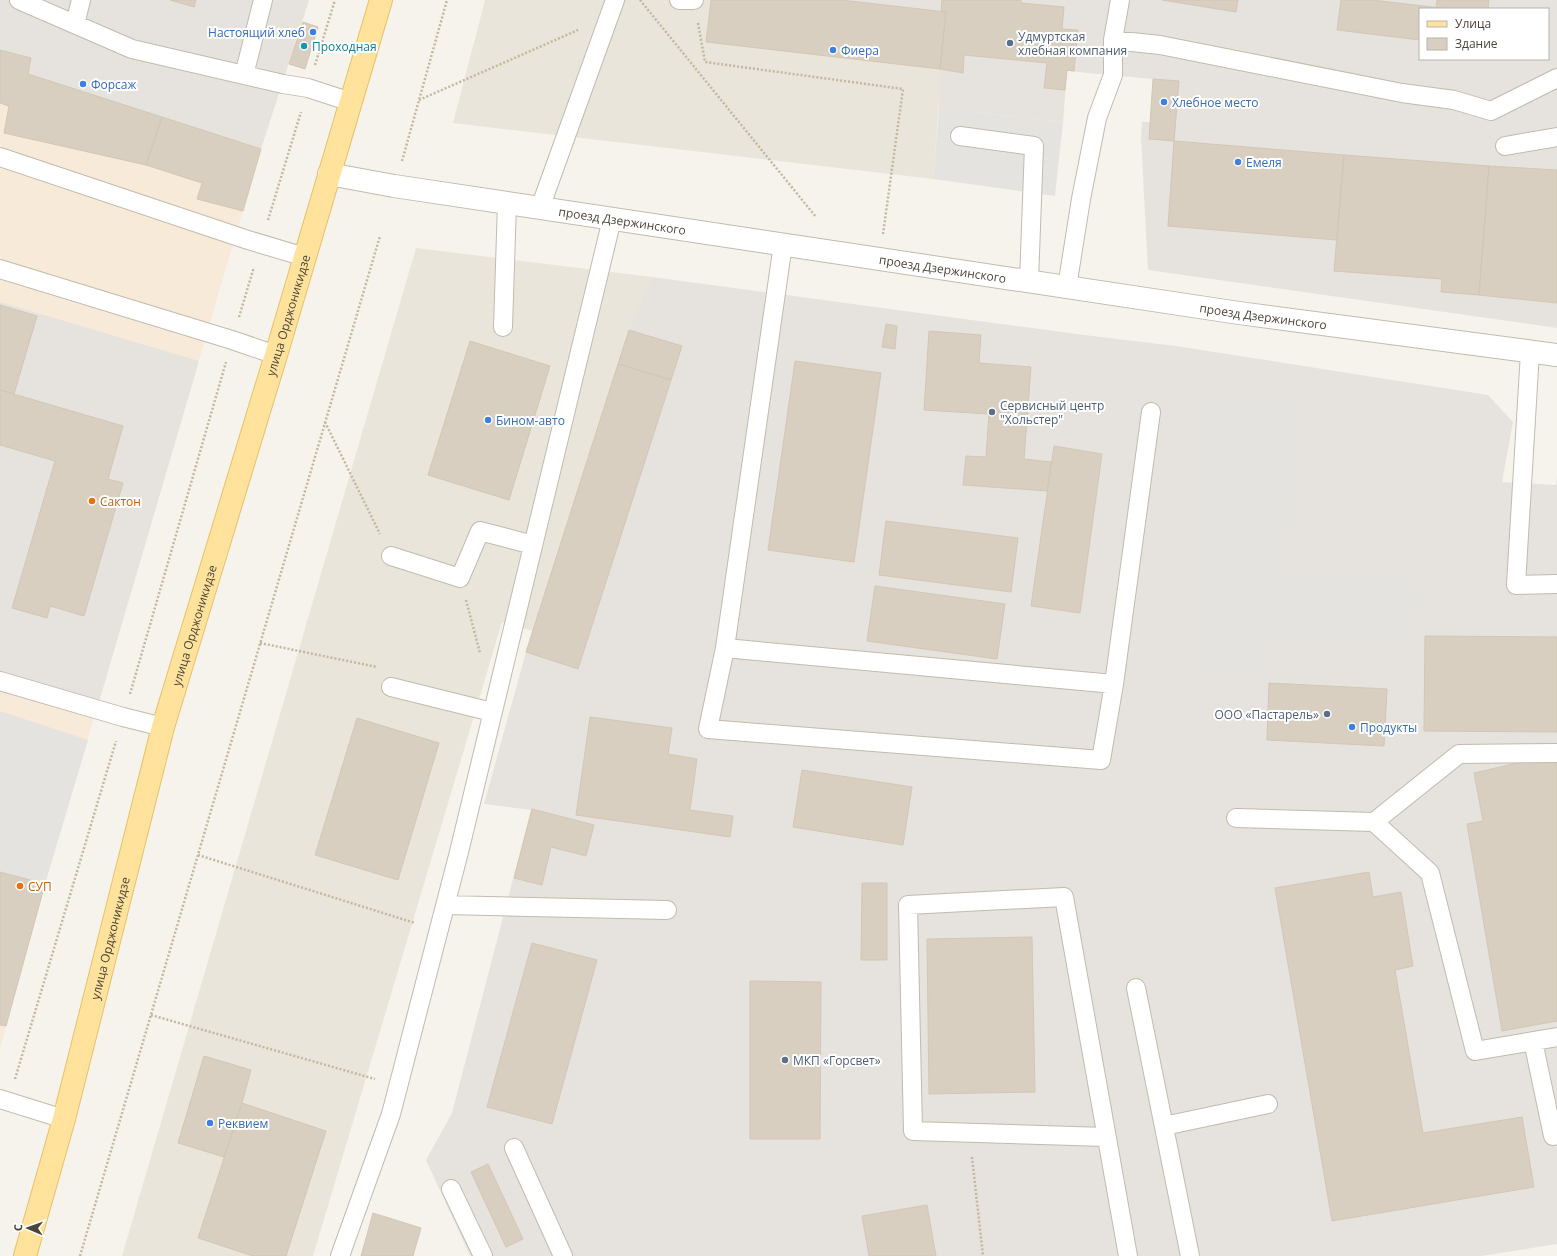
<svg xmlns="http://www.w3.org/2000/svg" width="1557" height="1256" font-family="'Open Sans',sans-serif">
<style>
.residential{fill:#eae5da}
.commercial{fill:#f7ead8}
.industrial{fill:#e6e2dd;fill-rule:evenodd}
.parking{fill:#e5e3e0}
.building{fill:#d8cfc1;stroke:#d3c7b4}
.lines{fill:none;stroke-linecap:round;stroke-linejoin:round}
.lane-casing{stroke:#c2bbae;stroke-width:20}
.street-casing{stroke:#c2bbae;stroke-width:24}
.primary-casing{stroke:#e6c16a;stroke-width:24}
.path{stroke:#c4b79f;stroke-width:2.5;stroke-dasharray:2 2;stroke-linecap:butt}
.lane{stroke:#fff;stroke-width:18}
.street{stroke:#fff;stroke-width:22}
.primary{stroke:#ffe39c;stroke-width:22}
.shop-dot{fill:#3f7fe0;stroke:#fff;stroke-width:1.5}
.service-dot{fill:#5c6f8a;stroke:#fff;stroke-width:1.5}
.culture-dot{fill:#0f9aa8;stroke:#fff;stroke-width:1.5}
.food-dot{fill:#e8710a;stroke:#fff;stroke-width:1.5}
.labels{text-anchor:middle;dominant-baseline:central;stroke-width:4;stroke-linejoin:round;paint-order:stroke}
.shop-label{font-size:12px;fill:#366cbe;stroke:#fff;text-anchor:start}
.service-label{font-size:12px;fill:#4e5e75;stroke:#fff;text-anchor:start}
.culture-label{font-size:12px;fill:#0d838f;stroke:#fff;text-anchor:start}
.street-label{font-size:12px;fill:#4b4439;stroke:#fff}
.food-label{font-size:12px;fill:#c56008;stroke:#fff;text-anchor:start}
</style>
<rect width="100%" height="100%" fill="#f6f3ec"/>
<path class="residential" d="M485 0H842L946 12 933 179 453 123Z
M416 248 652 277 533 631 502 622 313 1256H122Z"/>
<path class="commercial" d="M0 0H309L261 149 45 884 0 1048Z"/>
<path class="industrial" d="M0 0H309L261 149 28 74 31 58 0 50Z
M841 0H1557V328L1148 270 1141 138 1142 122H1150L1153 79 1067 71 1063 122 939 108 940 69 946 12ZM1420 9H1548V59H1420Z
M652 277 1084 335 1176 346 1488 395 1513 422 1502 482 1556 485 1557 477V1244L1481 1256H470L426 1160 452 1113 531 810 484 804 526 652 629 330Z
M0 302 199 361 99 702 0 673Z"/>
<path class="parking" d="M939 108 1063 122 1055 196 933 179Z
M1197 395 1292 401 1287 574 1418 578 1415 652 1271 648 1269 683 1192 677Z
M0 711 88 740 45 884 0 872Z"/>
<path class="building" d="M170 0H196L194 7Z
M711 0H841L946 12 940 69 706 42Z
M942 0H1021V3L1064 7 1062 29 1078 30 1074 71 1067 70 1065 90 1044 88 1047 63 964 55 963 73 940 69 946 12H941Z
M1162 0H1238L1236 12Z
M1341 0H1372L1449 9H1420V40L1337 30Z
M1437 0H1489L1488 9H1449L1436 7Z
M303 22 318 27 305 69 289 64Z
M0 50 31 58 28 74 162 117 146 165 4 133 9 106 0 103Z
M1153 79 1179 81 1174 141 1149 139Z
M162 117 261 149 243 211 197 199 202 183 146 165Z
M1174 141 1344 155 1337 240 1168 226Z
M1344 155 1489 166 1479 295 1441 292 1442 279 1334 271Z
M1489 166 1557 170V303L1479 295Z
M0 305 37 316 14 394 0 390Z
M886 324 897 326 895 349 882 347Z
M629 330 682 346 671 380 618 364Z
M929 331 981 335 979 363 1031 367 1024 459 1051 462 1047 491 963 485 966 456 986 457 989 414 924 410Z
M470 341 550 366 509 500 428 475Z
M795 361 881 373 854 562 768 550Z
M618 364 671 380 578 669 526 652Z
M0 390 123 426 108 479 123 483 84 616 50 606 47 618 12 608 55 461 0 445Z
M1054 446 1102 454 1080 613 1031 606Z
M886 521 1018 538 1011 592 879 575Z
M875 586 1005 604 997 659 867 641Z
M1425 636 1557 637V732L1424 731Z
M1269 683 1387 689 1384 746 1267 740Z
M590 717 672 728 668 754 697 759 690 810 733 816 730 837 576 815Z
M357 718 439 743 398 880 315 855Z
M1557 760V1021L1502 1031 1467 824 1483 821 1474 773 1522 762Z
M802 770 912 787 903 845 793 827Z
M532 809 594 825 586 856 551 847 542 885 514 878Z
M0 872 45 884 6 1026 0 1025Z
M1369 872 1373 897 1401 892 1413 966 1395 970 1423 1133 1522 1117 1534 1187 1332 1221 1275 888Z
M862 883H887V960H861Z
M1032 937 1035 1092 929 1094 927 939Z
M532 943 597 960 552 1124 487 1107Z
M750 981 821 982 820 1139H750Z
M204 1056 251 1070 242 1103 224 1157 178 1143Z
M242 1103 326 1131 286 1256H253L198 1238Z
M488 1164 523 1239 506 1247 471 1172Z
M927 1205 936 1256H869L862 1216Z
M373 1213 421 1228 413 1256H361Z"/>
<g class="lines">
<g class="lane-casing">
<path id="lane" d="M19 0 132 49 283 84 308 88 351 102
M679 0H694
M75 24 81 0
M1113 40 1120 0
M244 75 263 0
M960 136 1034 146 1029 281
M1505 146 1557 137
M0 157 248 240 305 257
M540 208 615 0
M783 244 725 648 1114 684 1151 412
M0 269 232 340 276 355
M1067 287 1081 199 1097 118 1113 75V40L1160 45 1402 93 1454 100 1491 111 1557 78
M503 327 507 203
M1530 352 1516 585 1557 584
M391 556 460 578 480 531 533 545
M725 648 708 729 1101 760 1114 684
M0 681 123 717 163 727
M391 687 492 712
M1236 818 1374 822 1459 754 1557 753
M1374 822 1430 873 1475 1051 1557 1037
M445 905 667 910
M1136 988 1190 1256
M1533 1041 1553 1136 1557 1135
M0 1099 64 1119
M1164 1126 1268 1104
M1106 1137 913 1131 908 905 1064 897 1128 1256
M514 1148 563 1256
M451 1189 483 1256
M340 1256 391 1114 459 852 612 219"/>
</g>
<g class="street-casing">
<g id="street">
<path id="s1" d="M329 174 394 186 1239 313 1557 355"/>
</g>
</g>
<g class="primary-casing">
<g id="primary">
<path id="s2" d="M25 1256 64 1119 163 727 276 355 381 0"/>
</g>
</g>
<path class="path" d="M640 0 816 217
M698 23 705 62 903 89 883 234
M315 65 335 0
M419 100 578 30
M402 161 447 0
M268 220 301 112
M239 317 254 267
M325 422 380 534
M466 600 480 653
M260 643 377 667
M130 694 226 362
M198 855 415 923
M151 1015 375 1079
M15 1079 116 741
M972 1157 983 1256
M80 1256 380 236"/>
<use href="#lane" class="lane"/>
<use href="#street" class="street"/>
<use href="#primary" class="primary"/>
</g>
<g class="shop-dot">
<circle cx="313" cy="32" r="4"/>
<circle cx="833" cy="50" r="4"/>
<circle cx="83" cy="84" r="4"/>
<circle cx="1164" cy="102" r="4"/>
<circle cx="1238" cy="162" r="4"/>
<circle cx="488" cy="420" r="4"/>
<circle cx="1352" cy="727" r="4"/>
<circle cx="210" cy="1123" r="4"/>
</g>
<g class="service-dot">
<circle cx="1010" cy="43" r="4"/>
<circle cx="992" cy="412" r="4"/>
<circle cx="1327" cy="714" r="4"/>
<circle cx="785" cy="1060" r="4"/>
</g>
<circle class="culture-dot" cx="304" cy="46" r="4"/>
<g class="food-dot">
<circle cx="92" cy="501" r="4"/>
<circle cx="20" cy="886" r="4"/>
</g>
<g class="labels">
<g class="shop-label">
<text x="305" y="32" text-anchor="end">Настоящий хлеб</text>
<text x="841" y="50">Фиера</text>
<text x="91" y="84">Форсаж</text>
<text x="1172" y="102">Хлебное место</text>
<text x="1246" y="162">Емеля</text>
<text x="496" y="420">Бином-авто</text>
<text x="1360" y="727">Продукты</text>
<text x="218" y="1123">Реквием</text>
</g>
<g class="service-label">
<text x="1018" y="36">Удмуртская<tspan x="1018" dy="14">хлебная компания</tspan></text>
<text x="1000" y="405">Сервисный центр<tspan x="1000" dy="14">"Хольстер"</tspan></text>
<text x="1319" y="714" text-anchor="end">ООО «Пастарель»</text>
<text x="793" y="1060">МКП «Горсвет»</text>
</g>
<g class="culture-label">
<text x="312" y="46">Проходная</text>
</g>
<g class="street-label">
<text stroke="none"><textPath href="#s1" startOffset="297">проезд Дзержинского</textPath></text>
<text stroke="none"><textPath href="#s1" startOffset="621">проезд Дзержинского</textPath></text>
<text stroke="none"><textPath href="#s2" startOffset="977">улица Орджоникидзе</textPath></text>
<text stroke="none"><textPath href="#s1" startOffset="945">проезд Дзержинского</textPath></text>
<text stroke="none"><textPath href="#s2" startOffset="653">улица Орджоникидзе</textPath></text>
<text stroke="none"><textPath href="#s2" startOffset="329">улица Орджоникидзе</textPath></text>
</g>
<g class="food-label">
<text x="100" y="501">Сактон</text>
<text x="28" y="886">СУП</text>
</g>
</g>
<rect x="1419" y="8" width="130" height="52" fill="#ffffff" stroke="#b7b4b0"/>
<rect x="1427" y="21" width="20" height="6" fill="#ffe39c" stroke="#b7b4b0"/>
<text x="1455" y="28" font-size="12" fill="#4b4439">Улица</text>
<rect x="1427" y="38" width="20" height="12" fill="#d8cfc1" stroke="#b7b4b0"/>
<text x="1455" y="48" font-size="12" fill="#4b4439">Здание</text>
<g transform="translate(28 1228) rotate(272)" stroke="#ffffff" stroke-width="3" paint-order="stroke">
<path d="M0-3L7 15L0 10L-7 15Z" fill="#4b4439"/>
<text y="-6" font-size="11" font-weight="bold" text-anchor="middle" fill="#4b4439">С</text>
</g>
</svg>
